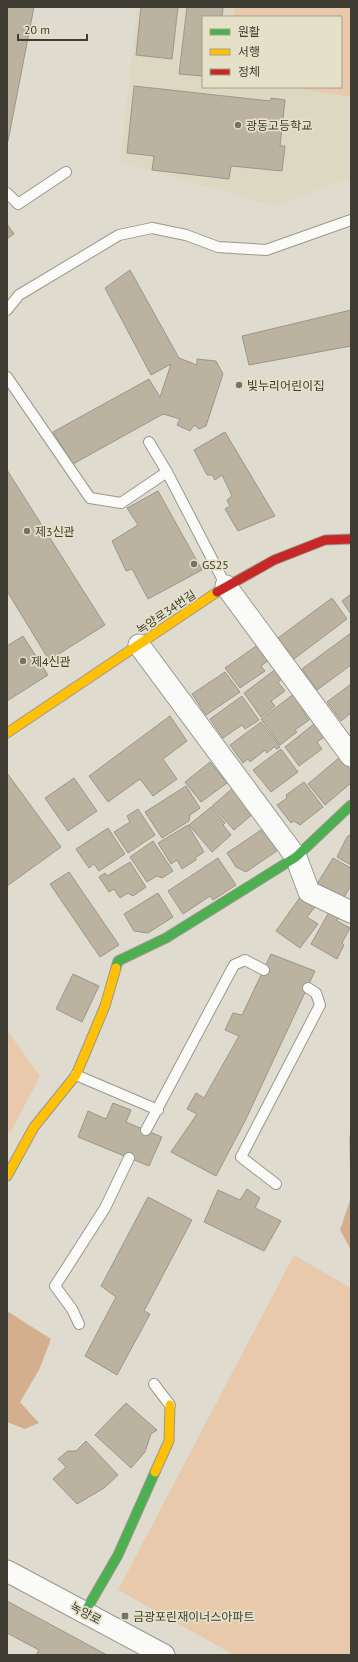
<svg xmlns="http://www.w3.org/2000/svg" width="358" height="1662" font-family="'PT Sans','Noto Sans KR',sans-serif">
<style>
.built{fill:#dcd8c1;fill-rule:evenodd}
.green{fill:#e9c9ac}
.forest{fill:#d3af8e}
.building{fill:#bbb29f;stroke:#9a968d}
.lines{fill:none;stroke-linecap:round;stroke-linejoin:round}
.lane-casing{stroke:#9a988e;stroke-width:12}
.street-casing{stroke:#9a988e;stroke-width:23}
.fast-casing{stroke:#9a988e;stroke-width:11}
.slow-casing{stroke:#9a988e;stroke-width:11}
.jam-casing{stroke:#9a988e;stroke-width:11}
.lane{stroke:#fafaf8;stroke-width:10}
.street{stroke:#fafaf8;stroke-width:21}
.fast{stroke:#4caf50;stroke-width:9}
.slow{stroke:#ffc107;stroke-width:9}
.jam{stroke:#c62828;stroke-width:9}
.poi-dot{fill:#76746a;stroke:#e5e1c9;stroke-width:1.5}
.labels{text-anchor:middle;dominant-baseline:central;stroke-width:3.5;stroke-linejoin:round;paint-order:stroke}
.poi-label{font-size:12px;fill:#3e3c33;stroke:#e5e1c9;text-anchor:start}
.street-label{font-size:12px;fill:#3e3c33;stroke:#e5e1c9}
</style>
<rect width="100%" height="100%" fill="#dfdccf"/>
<path class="built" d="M137 7H351V178L274 206 120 162ZM203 17H341V87H203Z"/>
<path class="green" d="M235 7H351V97L290 87H341V17H234Z
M7 1030 40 1076 11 1132H7Z
M294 1255 351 1288V1655H234L118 1590Z"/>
<path class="forest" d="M351 1132V1250L340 1230 351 1197 349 1138Z
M7 1311 51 1339 39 1370 20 1402 39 1423 25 1429 7 1422Z"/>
<path class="building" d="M7 7H34L8 141H7Z
M141 7H178L172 59 136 55Z
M187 7H223L222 17H203V76L179 74Z
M134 86 270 101 271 98 285 100 280 146H285L282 171 231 166 229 179 152 170 154 156 127 153Z
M7 224 14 234 7 239Z
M130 270 179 358 197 365V359L216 361 223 374 206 426 199 429 194 425 190 431 177 425 180 419 163 414 73 464 53 432 149 379 160 397 171 364 151 375 105 288Z
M351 310V346L249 365 242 336Z
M225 432 275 516 238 531 225 509 230 506 227 500 232 496 222 475 215 480 212 475H207L194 450Z
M7 470 105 625 49 660 7 591Z
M158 491 202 570 148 599 132 569 126 571 112 541 138 525 127 508Z
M351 594V614L342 601Z
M332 598 347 619 294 659 278 638Z
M351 633V665L317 690 302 669Z
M23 636 48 675 7 701V646Z
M259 644 270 659 261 666 265 671 240 688 225 668Z
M276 669 282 679 278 682 285 691 271 701 275 706 261 717 244 693Z
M225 672 240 692 206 715 192 694Z
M351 684V713L341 721 327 702Z
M295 693 305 706 303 711 309 720 295 730 297 732 280 745 261 719Z
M242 696 259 720 245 729 242 725 223 738 210 719Z
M170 716 187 741 163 759 177 779 153 796 140 779 108 802 89 776Z
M261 722 280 747 277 749 274 747 267 753 265 750 250 762 248 759 243 763 230 745Z
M314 724 324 737 317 742 322 749 299 766 285 747Z
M281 749 298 772 271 792 253 770Z
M340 757 351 771V783L325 805 308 784Z
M210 762 227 783 201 802 185 782Z
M7 773 61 847 7 886Z
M74 778 97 811 68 831 45 798Z
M304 782 323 807 300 825 294 821 291 823 277 805 287 798 286 795Z
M186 786 200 808 190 815 189 821 162 838 145 812Z
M233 788 254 813 234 830 212 806Z
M211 807 225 823 223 825 231 835 212 852 189 825Z
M138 809 155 835 128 853 114 832 130 822 127 816Z
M188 825 204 852 195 858 196 860 182 869 177 860 171 864 158 843Z
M267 826 281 848 246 872 236 867 227 853Z
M108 828 125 854 99 871 94 864 89 868 76 849Z
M351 834V865L337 857 347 837Z
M153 841 173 871 162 878 157 876 147 882 130 857Z
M218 858 236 885 213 900 210 896 183 914 168 891Z
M333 858 351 868V887H350L343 899 317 884Z
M130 862 146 887 133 896 128 893 120 898 114 889 109 892 99 877 105 873 107 876Z
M69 872 119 945 100 957 50 884Z
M158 893 173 917 148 933 134 931 124 914Z
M301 896 315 907 307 917 318 924 300 948 276 931Z
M329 912 339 917 337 921 350 928 342 943 344 945 337 959 311 944Z
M271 954 315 971 245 1121 216 1176 171 1152 197 1114 187 1109 196 1093 204 1098 239 1036 225 1030 233 1013 242 1015Z
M73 974 99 986 82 1022 56 1009Z
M113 1103 131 1110 126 1122 162 1137 149 1166 78 1137 88 1111 106 1119Z
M247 1189 260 1198 255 1208 281 1221 264 1251 204 1222 218 1190 240 1200Z
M148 1197 192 1220 144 1311 150 1314 117 1375 85 1356 116 1297 101 1286Z
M126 1403 157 1430 151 1434 145 1452 131 1468 95 1435Z
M86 1441 118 1475 104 1488 77 1504 53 1479 66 1467 58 1459 68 1451H76Z
M7 1601 107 1655H36L39 1650 7 1633Z"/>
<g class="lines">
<g class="lane-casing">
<path id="lane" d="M7 193 18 204 66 172
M7 310 19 295 119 235 152 228 186 235 218 247 266 250 351 220
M7 377 90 498 121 503 167 472
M149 442 167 472 226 586
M76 1075 158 1110
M146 1130 234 965 245 960 264 970
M276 1184 241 1157 320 1005 316 993 308 988
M79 1324 72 1309 55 1286 105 1208 129 1158
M154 1384 170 1405"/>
</g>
<g class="street-casing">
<path id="street" d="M226 586 351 756
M139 645 296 857 309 892 351 912
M7 1571 164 1655"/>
</g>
<g class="fast-casing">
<path id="fast" d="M116 968 118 961 166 938 296 857 351 805
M85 1612 118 1555 155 1472"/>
</g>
<g class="slow-casing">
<path id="slow" d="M7 733 217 592
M7 1176 34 1127 76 1075 105 1006 116 968
M155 1472 169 1441 170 1405"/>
</g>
<g class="jam-casing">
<path id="jam" d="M217 592 274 560 325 540 351 539"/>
</g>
<use href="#lane" class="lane"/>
<use href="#street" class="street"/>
<use href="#fast" class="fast"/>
<use href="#slow" class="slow"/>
<use href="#jam" class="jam"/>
</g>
<g class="poi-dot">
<circle cx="238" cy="125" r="4"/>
<circle cx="239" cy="385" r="4"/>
<circle cx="27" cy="531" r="4"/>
<circle cx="194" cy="564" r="4"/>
<circle cx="23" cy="661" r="4"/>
<rect x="121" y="1612" width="8" height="8" rx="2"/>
</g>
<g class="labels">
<g class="poi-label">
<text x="246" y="125">광동고등학교</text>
<text x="247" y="385">빛누리어린이집</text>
<text x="35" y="531">제3신관</text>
<text x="202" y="564">GS25</text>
<text x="31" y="661">제4신관</text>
<text x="133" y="1616">금광포린재이너스아파트</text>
</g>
<g class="street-label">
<text transform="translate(166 612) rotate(-34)">녹양로34번길</text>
<text transform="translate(86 1613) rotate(28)">녹양로</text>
</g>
</g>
<rect width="358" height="1662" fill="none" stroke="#3e3c33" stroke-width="16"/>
<rect x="202" y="16" width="140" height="72" fill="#e5e1c9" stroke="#a29f8d"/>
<rect x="210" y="29" width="20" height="6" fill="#4caf50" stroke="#a29f8d"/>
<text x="238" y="36" font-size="12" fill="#3e3c33">원활</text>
<rect x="210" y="49" width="20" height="6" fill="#ffc107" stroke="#a29f8d"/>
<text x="238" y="56" font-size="12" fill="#3e3c33">서행</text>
<rect x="210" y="69" width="20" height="6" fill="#c62828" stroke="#a29f8d"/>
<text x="238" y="76" font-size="12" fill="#3e3c33">정체</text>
<path d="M18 34v6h69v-6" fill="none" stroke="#3e3c33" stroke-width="2"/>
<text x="24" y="34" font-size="12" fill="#3e3c33" stroke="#e5e1c9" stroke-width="3" paint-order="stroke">20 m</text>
</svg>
